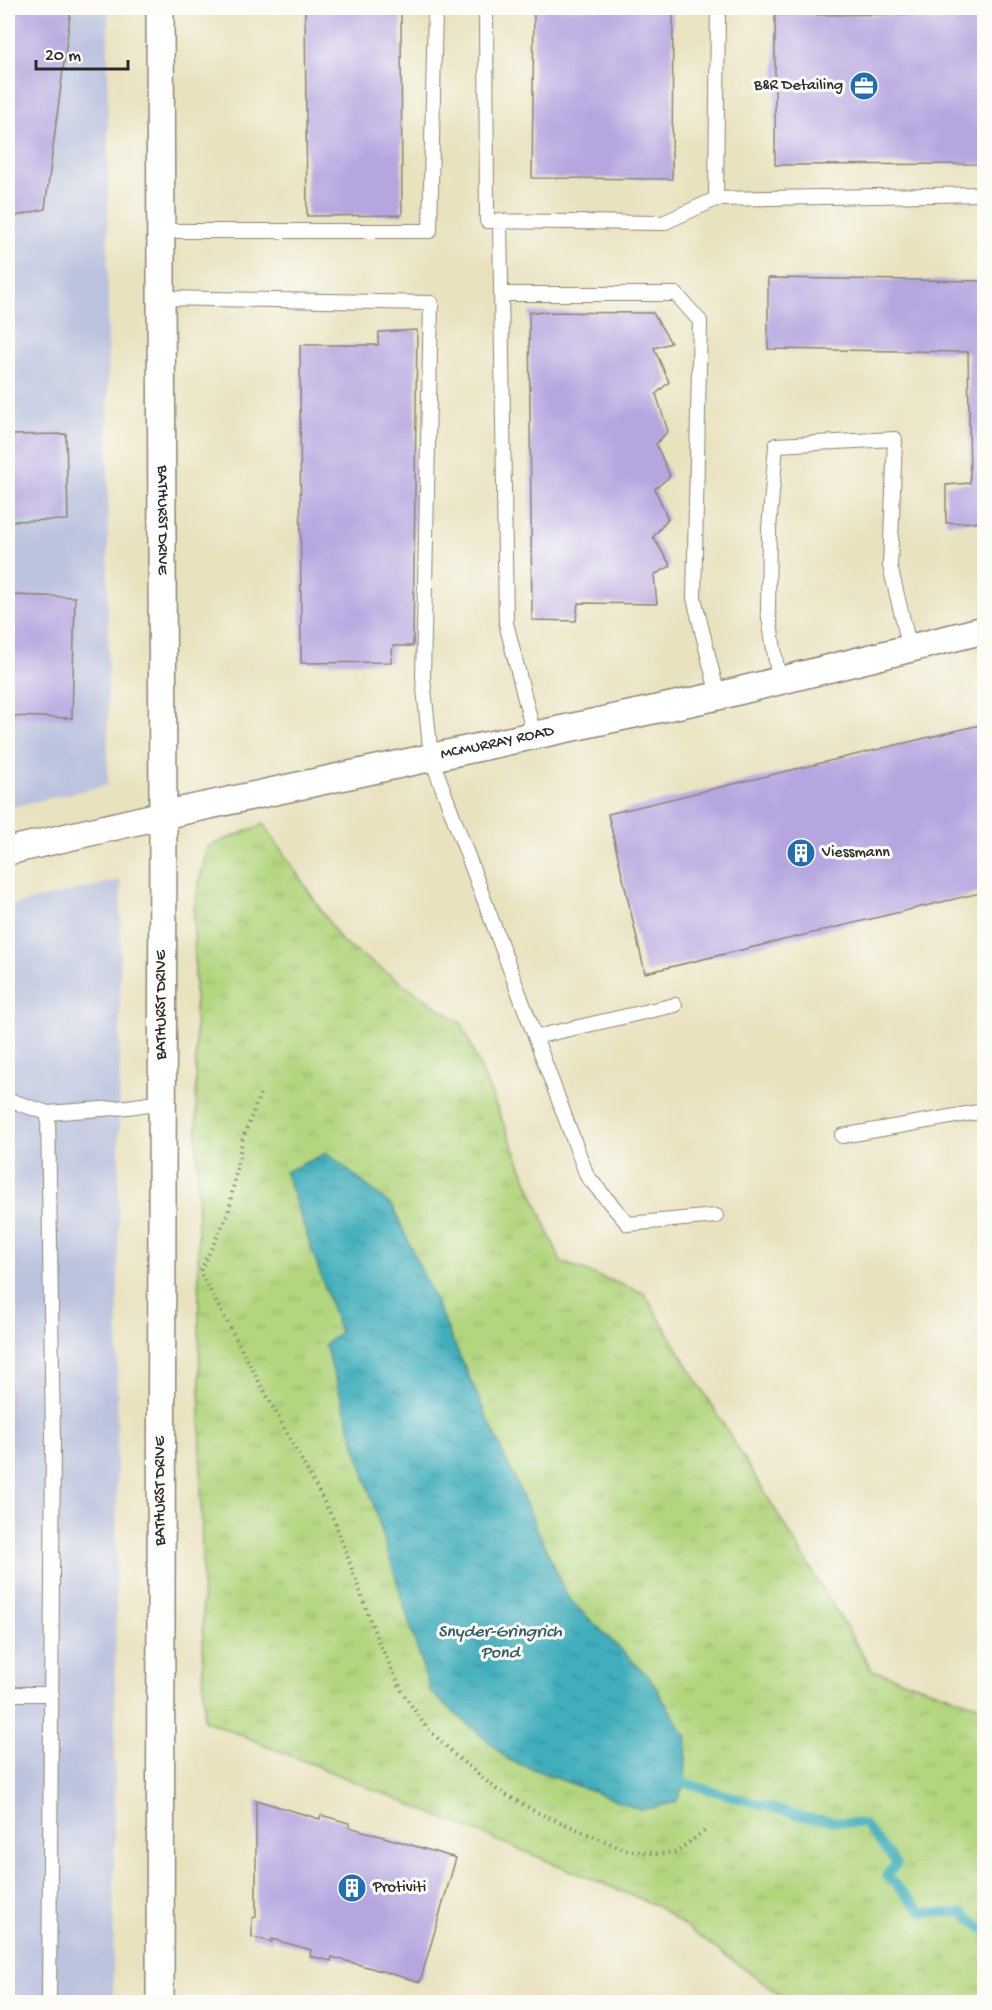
<svg xmlns="http://www.w3.org/2000/svg" width="992" height="2010" font-family="'Gochi Hand',sans-serif">
<style>
.industrial{fill:#bcc3de}
.park{fill:url(#park-tufts);stroke:#6e8054;stroke-width:1.5}
.water{fill:url(#water-ripples);stroke:#356c74;stroke-width:1.5}
.lines{fill:none;stroke-linecap:round;stroke-linejoin:round}
.stream{stroke:#3faebc;stroke-width:9}
.building{fill:#b5a6e0}
.service-casing{stroke:#8a8675;stroke-width:16}
.minor-casing{stroke:#8a8675;stroke-width:30}
.path{stroke:#8a8675;stroke-width:4;stroke-dasharray:1.5 4.5;stroke-linecap:butt}
.service{stroke:#fff;stroke-width:14}
.minor{stroke:#fff;stroke-width:27}
.labels{text-anchor:middle;dominant-baseline:central;stroke-width:6;stroke-linejoin:round;paint-order:stroke}
.poi-label{font-size:16px;fill:#2b2b2b;stroke:#fdfcf7;text-anchor:start}
.street-label{font-size:16px;fill:#2b2b2b;stroke:#fdfcf7}
.water-label{font-size:18px;font-style:italic;fill:#335f65;stroke:#fdfcf7}
</style>
<defs>
<pattern id="park-tufts" width="24" height="20" patternUnits="userSpaceOnUse" patternTransform="scale(1.5)"><rect width="24" height="20" fill="#b2d57e"/><path d="M3 7l-1-3M5 7V3M7 7l1-3M15 17l-1-3M17 17v-4M19 17l1-3" fill="none" stroke="#99b76d"/></pattern>
<pattern id="water-ripples" width="26" height="14" patternUnits="userSpaceOnUse" patternTransform="scale(1.5)"><rect width="26" height="14" fill="#3faebc"/><path d="M2 4q2-2 4 0t4 0M15 11q2-2 4 0t4 0" fill="none" stroke="#358e99"/></pattern>
</defs>
<rect width="100%" height="100%" fill="#fdfcf7"/>
<filter id="ink" filterUnits="userSpaceOnUse"><feTurbulence type="fractalNoise" baseFrequency=".0167" numOctaves="2"/><feDisplacementMap in="SourceGraphic" scale="12" xChannelSelector="R" yChannelSelector="G"/><feConvolveMatrix kernelMatrix="1 2 1 2 8 2 1 2 1" color-interpolation-filters="sRGB"/></filter>
<filter id="wash" filterUnits="userSpaceOnUse"><feTurbulence type="fractalNoise" baseFrequency=".008" numOctaves="4" result="noise"/><feDisplacementMap in="SourceGraphic" scale="24" xChannelSelector="R" yChannelSelector="G"/><feGaussianBlur stdDeviation="1.35" result="paint"/><feColorMatrix in="noise" values="0 0 0 0 0 0 0 0 0 0 0 0 0 0 0 0 0 1.4 0 .05"/><feComposite in="paint" operator="in"/></filter>
<g filter="url(#wash)">
<rect width="100%" height="100%" fill="#e9e2bf"/>
<path class="industrial" d="M8 8H108V785L8 808Z
M121 880 113 2002H8V906Z"/>
<path class="park" d="M264 824 342 942 462 1024 561 1262 644 1293 872 1670 984 1707V2002H790L655 1905 204 1720 194 908 207 847Z"/>
<path class="water" d="M327 1153 393 1207 568 1598 649 1677 687 1738 685 1783 676 1802 641 1810 509 1760 430 1691 325 1345 340 1332 285 1172Z"/>
<g class="lines">
<path class="stream" d="M685 1783 808 1818 864 1824 897 1864 886 1875 922 1912 963 1913 984 1930"/>
</g>
<g id="blocks">
<path class="building" d="M8 8H71L45 209 8 218Z
M305 8H401L402 215 307 216Z
M534 8H673L672 179 532 178Z
M984 14V164L775 165V15Z
M768 278 984 281V522L946 523V485L970 483 968 352 768 349Z
M529 312 653 313 671 343 654 348 669 382 656 394 668 431 656 444 670 476 655 489 668 519 653 537 671 566 654 575 657 604 578 603 576 621 532 620Z
M417 330 413 646H393L391 662 301 663 300 345H378L379 332Z
M66 434 68 520 8 521V435Z
M8 595 75 597 72 718 8 716Z
M984 724V892L645 973 608 814Z
M8 1336H10V1664H8Z
M256 1800 320 1819 321 1815 349 1823V1827L456 1858 420 1982 332 1957 331 1961 310 1956 311 1950 272 1939V1942L252 1937V1918L256 1917Z"/>
</g>
</g>
<g filter="url(#ink)">
<use href="#blocks" fill-opacity="0" stroke="#8a8675" stroke-width="1.5"/>
<g class="lines">
<g class="service-casing">
<path id="service" d="M486 8 487 221 663 223 716 199 718 8
M716 199 984 194
M500 220 506 623 534 735
M161 231H430L435 8
M501 294H676L700 321 694 598 718 696
M161 298 431 303 423 678 431 757 587 1176 628 1224 716 1216
M779 681 768 611 769 529 776 445 895 439 890 566 910 649
M535 1037 675 1005
M8 1100 48 1113 128 1107 162 1102
M48 1113 53 1438 49 2002
M842 1136 984 1111
M8 1694H52"/>
</g>
<g class="minor-casing">
<g id="minor">
<path id="s1" d="M160 8 163 815 160 2002"/>
<path id="s2" d="M8 851 163 815 718 696 984 630"/>
</g>
</g>
<path class="path" d="M260 1094 242 1141 228 1214 200 1272 335 1522 376 1636 403 1693 426 1727 455 1755 496 1789 536 1812 626 1850 657 1854 676 1852 707 1829"/>
<use href="#service" class="service"/>
<use href="#minor" class="minor"/>
</g>
</g>
<defs>
<g id="office-disc" transform="scale(1.5)"><circle r="9.5" fill="#1f6fb2" stroke="#fdfcf7"/><path d="M-6-3h4V-5.5h4V-3h4V5H-6ZM-1-4.5V-3h2v-1.5ZM-6 0V1H6V0Z" fill="#fff"/></g>
<g id="building-disc" transform="scale(1.5)"><circle r="9.5" fill="#1f6fb2" stroke="#fdfcf7"/><path d="M-4-6H4V6H1V3H-1V6H-4ZM-2.5-4.3h1.7v1.8h-1.7ZM.8-4.3h1.7v1.8H.8ZM-2.5-1h1.7V.8h-1.7ZM.8-1h1.7V.8H.8Z" fill="#fff"/></g>
</defs>
<g fill-rule="evenodd">
<use href="#office-disc" x="864" y="86"/>
<use href="#building-disc" x="801" y="853"/>
<use href="#building-disc" x="352" y="1888"/>
</g>
<g class="labels">
<g class="poi-label">
<text x="843" y="86" text-anchor="end">B&amp;R Detailing</text>
<text x="822" y="853">Viessmann</text>
<text x="373" y="1888">Protiviti</text>
</g>
<g class="street-label">
<text stroke="none"><textPath href="#s1" startOffset="512">BATHURST DRIVE</textPath></text>
<text stroke="none"><textPath href="#s2" startOffset="501">MCMURRAY ROAD</textPath></text>
<text transform="translate(162 1005) rotate(-90)">BATHURST DRIVE</text>
<text transform="translate(161 1491) rotate(-90)">BATHURST DRIVE</text>
</g>
<g class="water-label">
<text x="500" y="1632">Snyder-Gringrich<tspan x="500" dy="21">Pond</tspan></text>
</g>
</g>
<rect width="992" height="2010" fill="none" stroke="#fdfcf7" stroke-width="30"/>
<path d="M36 60v9h92v-9" fill="none" stroke="#2b2b2b" stroke-width="3"/>
<text x="45" y="60" font-size="18" fill="#2b2b2b" stroke="#fdfcf7" stroke-width="4.5" paint-order="stroke">20 m</text>
</svg>
